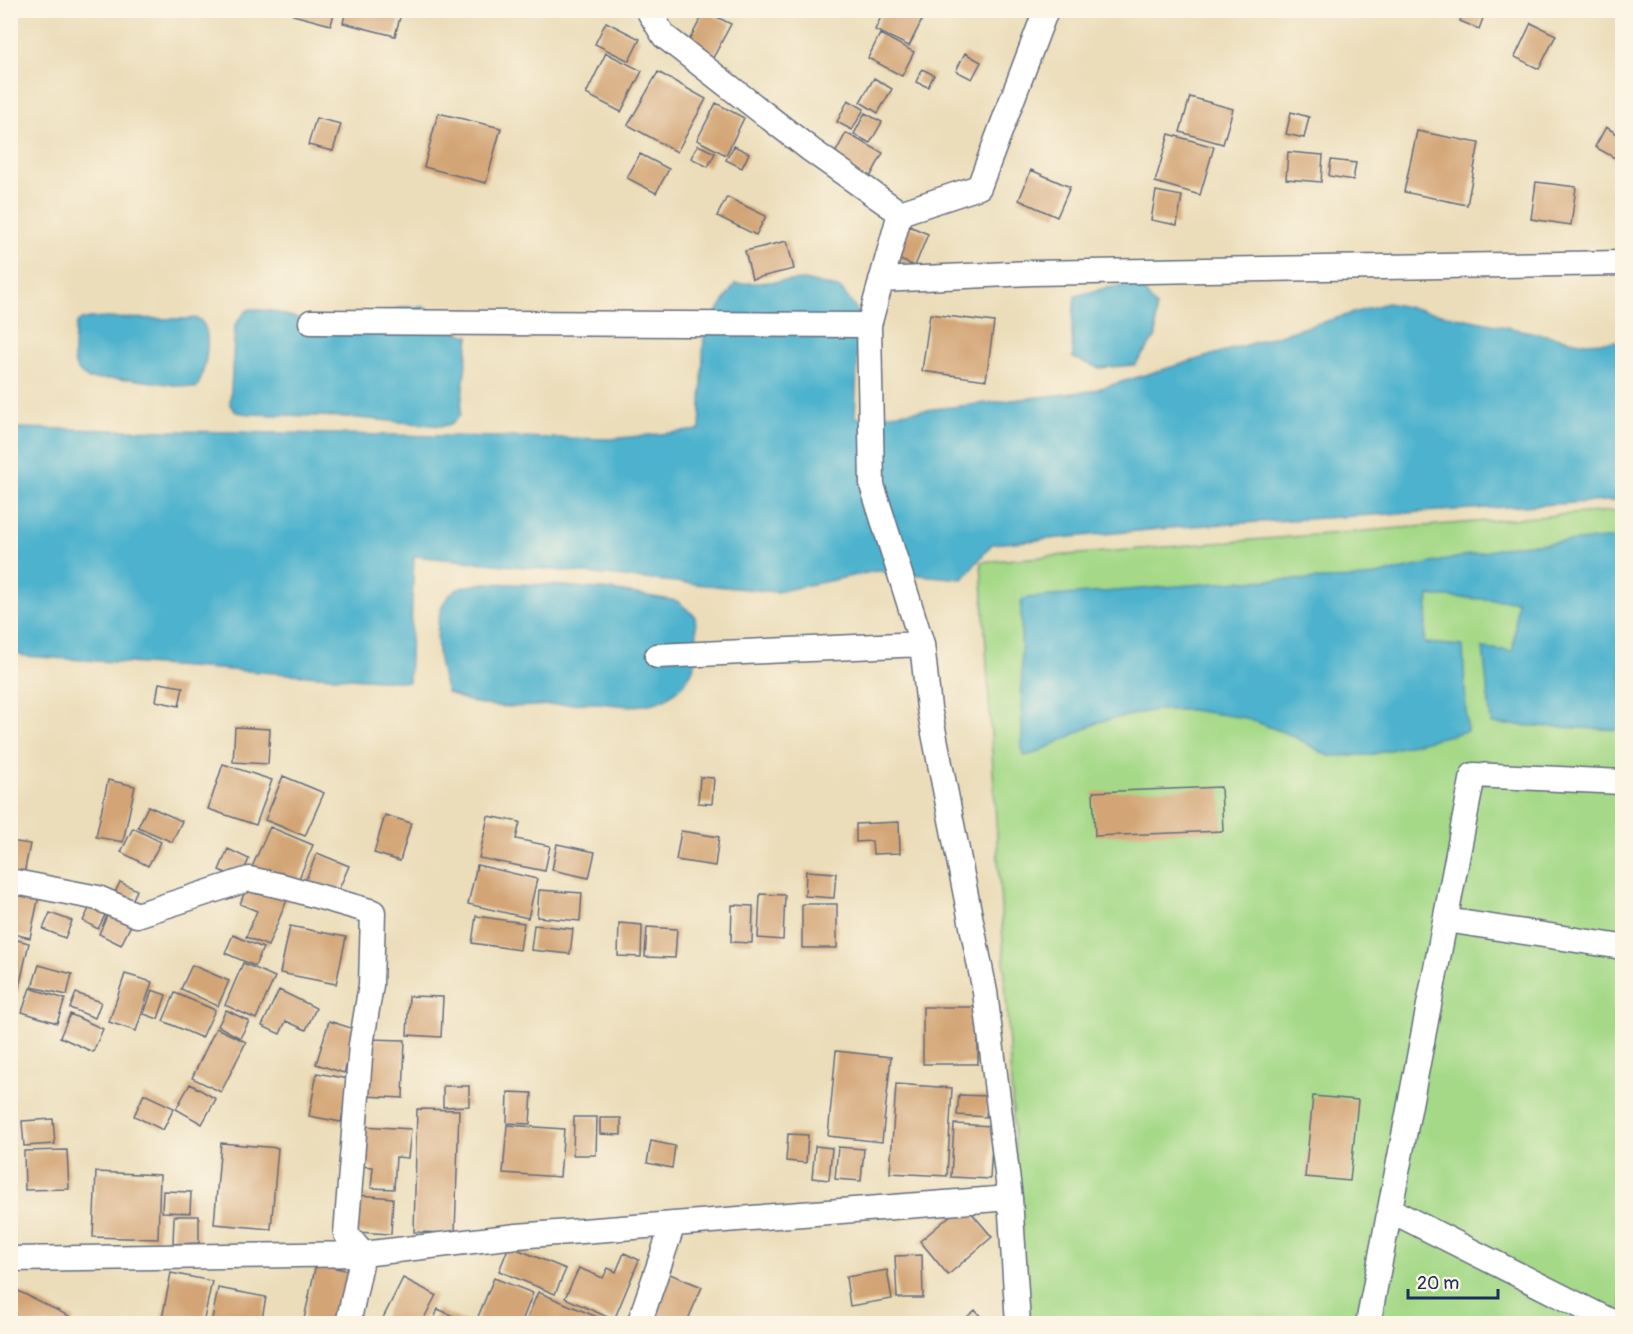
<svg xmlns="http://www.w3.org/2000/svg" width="1633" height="1334" font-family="Pangolin,sans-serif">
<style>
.green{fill:#a5d988;stroke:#608473;stroke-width:1.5}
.water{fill:#4eb2cd;stroke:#347096;stroke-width:1.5}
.building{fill:#d3a576}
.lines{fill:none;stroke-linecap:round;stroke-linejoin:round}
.street-casing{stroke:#646c7e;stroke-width:27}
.street{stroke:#fff;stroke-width:24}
</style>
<rect width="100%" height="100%" fill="#fcf5e5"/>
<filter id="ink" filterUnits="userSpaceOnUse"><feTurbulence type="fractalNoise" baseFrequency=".0167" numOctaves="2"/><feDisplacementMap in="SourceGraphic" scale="12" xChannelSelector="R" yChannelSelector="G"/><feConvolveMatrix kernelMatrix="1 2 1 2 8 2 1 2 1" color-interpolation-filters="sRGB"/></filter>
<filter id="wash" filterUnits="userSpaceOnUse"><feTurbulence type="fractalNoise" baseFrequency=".008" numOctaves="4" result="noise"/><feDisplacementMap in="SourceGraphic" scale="24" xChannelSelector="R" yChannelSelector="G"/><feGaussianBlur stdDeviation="1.35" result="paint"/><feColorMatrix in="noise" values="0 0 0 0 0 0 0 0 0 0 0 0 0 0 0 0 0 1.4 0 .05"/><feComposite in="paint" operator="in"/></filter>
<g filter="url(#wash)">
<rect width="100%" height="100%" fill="#ebddb9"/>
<path class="green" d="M1622 510V1323H1025L981 562Z"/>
<path class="water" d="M804 280 841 289 859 313 855 418 1091 391 1387 303 1585 343 1622 341V500L1193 526 992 544 963 579 876 571 776 592 414 556 409 682 24 656 11 650V428L610 439 700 430 704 332 735 284Z
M1139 284 1156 307V336L1135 365 1099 368 1073 358 1072 329 1075 296 1106 288Z
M401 307H426L450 330 469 336 460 416 451 424 443 426 347 417 249 414 236 412 230 405 235 325 246 311 251 309 271 311 311 322 366 320Z
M90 318 189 319C219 311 205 378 196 388L131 379H89C84 376 77 371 75 365 73 357 74 328 78 321Z
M1622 538V730L1491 724 1483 648 1513 651 1517 601 1429 596 1424 643 1463 646 1467 731 1369 755 1328 756 1293 736 1246 718 1191 710H1155L1099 722 1036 753 1024 756 1022 748 1021 605 1022 600 1026 598 1241 581 1362 578 1516 545Z
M485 583 551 585 612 590 677 601 695 616C697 637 701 659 688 678 684 686 668 698 660 701 630 711 615 702 587 703 541 704 490 716 447 692 438 667 428 610 454 591 461 586 476 585 485 583Z"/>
<g id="blocks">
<path class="building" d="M294 10H335L331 25 293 15Z
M346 10H402L395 36 343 23Z
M884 10H907L923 18 909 46 875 30Z
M1464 10H1486L1479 29 1460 21Z
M705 11 731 24 712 60 686 46Z
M606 22 640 39 629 61 595 44Z
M1531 23 1556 35 1539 69 1515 57Z
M880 34 914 52 902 76 868 58Z
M606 53 642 71 621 112 586 94Z
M965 53 981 62 972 79 956 71Z
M922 69 934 75 928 87 916 82Z
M658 72 706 99 677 152 628 125Z
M874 78 892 89 878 113 860 102Z
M1190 97 1233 109 1223 144 1180 132Z
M848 100 864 109 852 130 837 122Z
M716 103 744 118 726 155 697 140Z
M1291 112 1309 117 1304 138 1286 134Z
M438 113 501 128 486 183 424 167Z
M865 113 882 122 870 143 854 134Z
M316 118 341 124 333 151 308 145Z
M1606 127 1622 137V162L1595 147Z
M1417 131 1479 143 1467 205 1404 192Z
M846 133 883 153 869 179 832 159Z
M1169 134 1214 147 1200 195 1155 182Z
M698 145 715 153 708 167 691 158Z
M734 146 749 153 742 168 726 160Z
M1288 152 1323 155 1321 182 1286 179Z
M640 154 669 169 656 193 627 178Z
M1331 160 1356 163 1353 180 1329 176Z
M1031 170 1070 187 1057 217 1019 200Z
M1536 182 1576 187 1571 225 1531 219Z
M1156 191 1182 196 1177 225 1151 220Z
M727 197 766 216 756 235 717 216Z
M909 226 928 234 915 266 895 258Z
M787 241 794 269 752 279 745 251Z
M930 314 994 322 986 380 922 371Z
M159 683 183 687 179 706 156 701Z
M235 727 270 729 268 764 233 762Z
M223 764 272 780 256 825 208 809Z
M283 776 324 793 305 836 265 820Z
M700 777 714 778 712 804 698 803Z
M108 780 135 786 123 842 96 837Z
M1221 787 1223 831 1095 836 1093 792Z
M148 806 182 821 172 842 138 827Z
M385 815 411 823 400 861 374 853Z
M488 816 520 822 516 839 550 846 545 871 479 858Z
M899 822 900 853 873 854 872 841 856 842V824Z
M270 827 313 845 295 888 251 869Z
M133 828 161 842 148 866 121 852Z
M681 831 719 837 715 866 676 860Z
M10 841 30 844 23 879 10 877Z
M557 844 595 852 589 878 552 870Z
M228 849 249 859 240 879 219 870Z
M317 853 349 866 335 898 304 884Z
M477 865 537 879 528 918 468 904Z
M806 871 836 873 834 898 805 896Z
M120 882 137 890 129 908 112 899Z
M248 884 287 900 268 946 246 937 257 911 240 904Z
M10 890 39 896 30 938 10 933Z
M539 890 582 893 580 921 537 917Z
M760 894 785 895 783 940 758 938Z
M92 903 107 911 98 929 83 921Z
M802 904H837V948H802Z
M732 905 753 906 752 943 731 942Z
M110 909 133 921 121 945 99 934Z
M50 913 72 921 65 938 43 929Z
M476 916 524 923 520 950 472 943Z
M619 923 642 925 641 957 618 956Z
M534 925 573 929 570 954 531 950Z
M290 926 346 937 336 984 280 973Z
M647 927 677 929 675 958 645 957Z
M233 935 263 948 255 966 225 953Z
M10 938 29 943 18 992 10 990Z
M243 963 275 977 256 1019 225 1005Z
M39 965 72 974 67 995 32 987Z
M192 965 229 981 218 1006 181 989Z
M125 974 152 982 136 1031 109 1022Z
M30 988 65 999 57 1023 22 1012Z
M152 990 166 995 158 1019 144 1014Z
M279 990 316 1008 306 1030 286 1021 280 1034 262 1026Z
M76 993 101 1002 95 1018 70 1008Z
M175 993 215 1010 202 1038 163 1021Z
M409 996 443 997 441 1037 407 1035Z
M923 1007H978V1064H923Z
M226 1010 249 1021 240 1038 218 1026Z
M70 1014 103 1029 93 1052 60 1037Z
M329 1021 357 1030 344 1073 316 1064Z
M216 1028 246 1042 221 1092 192 1078Z
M367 1039 405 1040 403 1098 365 1096Z
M836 1051 891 1057 882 1142 828 1136Z
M317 1073 349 1079 341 1122 309 1116Z
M190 1084 216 1099 202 1124 176 1109Z
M896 1084 952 1088 947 1176 890 1173Z
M443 1086H469V1106L443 1107Z
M508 1092 532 1093 530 1124 507 1123Z
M144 1094 174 1108 163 1130 134 1116Z
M959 1095 988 1096 986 1117 957 1115Z
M1313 1096 1358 1100 1350 1181 1305 1177Z
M417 1109 459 1110 455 1233 414 1232Z
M574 1117H597L596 1155H573Z
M600 1118H621V1135L600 1134Z
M53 1119 55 1144 24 1146 22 1121Z
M954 1124 993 1126 990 1179 951 1177Z
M507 1125 564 1129 560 1177 503 1173Z
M362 1126 411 1129 408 1158 396 1157 394 1189 371 1188 373 1167 359 1166Z
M788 1134 808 1135 806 1163 786 1161Z
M651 1141 675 1146 672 1168 647 1163Z
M221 1143 278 1148 271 1229 214 1224Z
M815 1146 832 1148 829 1180 812 1178Z
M838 1147 864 1149 861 1181 835 1179Z
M67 1150 69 1189 25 1190 24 1151Z
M96 1172 160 1175 158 1239 93 1237Z
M163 1191 191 1192 190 1213 162 1212Z
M359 1195 393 1198 391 1234 356 1232Z
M964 1204 992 1237 948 1275 920 1241Z
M174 1216H199V1243L173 1244Z
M509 1246 566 1269 555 1294 499 1271Z
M624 1253 639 1260 614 1320 565 1298 579 1268 603 1278 608 1268 616 1272Z
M922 1255 923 1298H897L895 1256Z
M316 1264 350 1271 338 1324H327L304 1319Z
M655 1268 702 1287 686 1324H650Z
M887 1270 892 1299 850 1306 846 1277Z
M171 1273 212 1281 203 1324H161Z
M403 1278 436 1295 421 1324H389L382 1320Z
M494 1278 533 1293 521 1324H475Z
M10 1287 75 1319 72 1324H10Z
M218 1288 266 1297 261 1324H211Z
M538 1292 604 1320 602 1324H525Z
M438 1309 470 1324H432Z
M975 1310 987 1324H959Z"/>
</g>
</g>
<g filter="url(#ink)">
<use href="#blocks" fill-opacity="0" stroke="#646c7e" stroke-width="1.5"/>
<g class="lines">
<g class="street-casing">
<path id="street" d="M648 10 664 36 811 150 900 213
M881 280 1032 273 1622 263
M311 322 869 325
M657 656 922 644
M10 881 98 898 137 915 249 879 282 886 373 912 371 985 361 1045 346 1234 363 1254 348 1324
M1446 920 1622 947
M1390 1210 1616 1324
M10 1259 363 1254 517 1236 1010 1198
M639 1324 673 1224
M1018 1324 1010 1198 985 992 929 708 922 644 872 485 869 325 900 213 979 187 1046 10
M1368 1324 1473 775 1622 782"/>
</g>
<use href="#street" class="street"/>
</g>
</g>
<rect width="1633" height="1334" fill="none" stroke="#fcf5e5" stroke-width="36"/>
<path d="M1408 1289v9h90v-9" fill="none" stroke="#1b2f5e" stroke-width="3"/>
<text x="1417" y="1289" font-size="18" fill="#1b2f5e" stroke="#fcf5e5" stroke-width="4.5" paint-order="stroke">20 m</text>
</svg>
